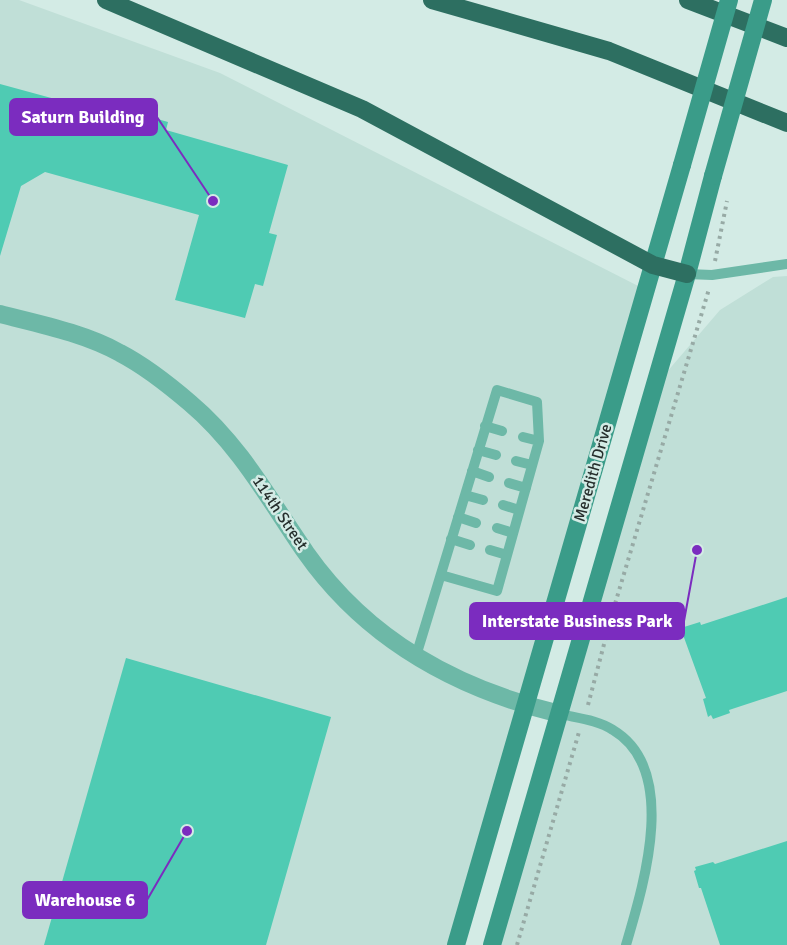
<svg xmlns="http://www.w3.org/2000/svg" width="787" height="945" font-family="Signika,sans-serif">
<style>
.built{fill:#c0dfd7}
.building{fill:#4fcbb3}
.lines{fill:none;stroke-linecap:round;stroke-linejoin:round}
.path{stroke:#97aaa5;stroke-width:4;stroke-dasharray:3 4.5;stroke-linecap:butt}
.service{stroke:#6db8a7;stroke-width:10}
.tertiary{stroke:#6db8a7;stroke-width:18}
.secondary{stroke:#3a9c89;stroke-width:18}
.motorway{stroke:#2d6f61;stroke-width:18}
.secondary-bridge{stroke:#3a9c89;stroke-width:18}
.labels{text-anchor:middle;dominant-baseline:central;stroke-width:5;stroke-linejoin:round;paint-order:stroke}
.street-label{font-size:16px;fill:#262f2d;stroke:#d3ebe5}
.leader{fill:none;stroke:#7b2cbf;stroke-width:2}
.callout-dot{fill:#7b2cbf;stroke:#d3ebe5;stroke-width:2}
.callout{fill:#7b2cbf;stroke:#7b2cbf;stroke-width:2}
.callout-label{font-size:18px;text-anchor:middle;font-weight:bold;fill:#fff}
</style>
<rect width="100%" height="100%" fill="#d3ebe5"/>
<path class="built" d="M0 0H19L220 73 646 290 456 945H0Z
M787 276V945H492L654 387 720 310 773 277Z"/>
<path class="building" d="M0 84 99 111 101 103 168 122 166 130 288 165 269 233 277 235 263 286 255 284 245 318 175 300 199 215 45 172 21 186 0 256Z
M787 597V691L729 710 730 713 713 719 711 715 708 717 703 699 706 698 682 632 685 631 684 627 700 622 701 625Z
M126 658 331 717 266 945H44Z
M787 841V945H720L701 888H699L694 871 696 870 695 867 713 862 715 864Z"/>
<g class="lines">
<path class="path" d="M715 261 727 201
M588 705 612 614 709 289
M517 945 579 732"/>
<path class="service" d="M687 274 712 275 787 264
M485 426 502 431
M523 437 539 441
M478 450 496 455
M516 461 532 465
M472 471 489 477
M509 483 526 488
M465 495 483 500
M503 505 519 510
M458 517 476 523
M497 528 513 533
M451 539 470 545
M490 550 507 555
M416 656 497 390 537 402 539 441 497 591 441 575
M560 714C577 718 598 720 613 730 680 770 643 887 626 945"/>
<path class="tertiary" d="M0 314C39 324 84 333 120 353 145 366 169 385 190 403 240 445 270 501 306 553 368 641 457 689 560 714"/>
<path class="secondary" d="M456 945 682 165
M492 945 687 274 713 176"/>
<path class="motorway" d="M106 0 362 109 653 265 687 274
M432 0 609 51 787 123
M688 0 787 38"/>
<path class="secondary-bridge" d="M682 165 729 0
M713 176 763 0"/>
</g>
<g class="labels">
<g class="street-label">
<text transform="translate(593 473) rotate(-74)">Meredith Drive</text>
<text transform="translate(280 513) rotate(56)">114th Street</text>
</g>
</g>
<path class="leader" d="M213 201L157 117M697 550L684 621M187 831L147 900"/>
<g class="callout-dot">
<circle cx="213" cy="201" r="6"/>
<circle cx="697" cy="550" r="6"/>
<circle cx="187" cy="831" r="6"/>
</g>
<g class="callout">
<rect x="10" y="99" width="147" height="36" rx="6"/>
<rect x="470" y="603" width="214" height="36" rx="6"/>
<rect x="23" y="882" width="124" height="36" rx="6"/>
</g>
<g class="callout-label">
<text x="83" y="123">Saturn Building</text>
<text x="577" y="627">Interstate Business Park</text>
<text x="85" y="906">Warehouse 6</text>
</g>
</svg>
